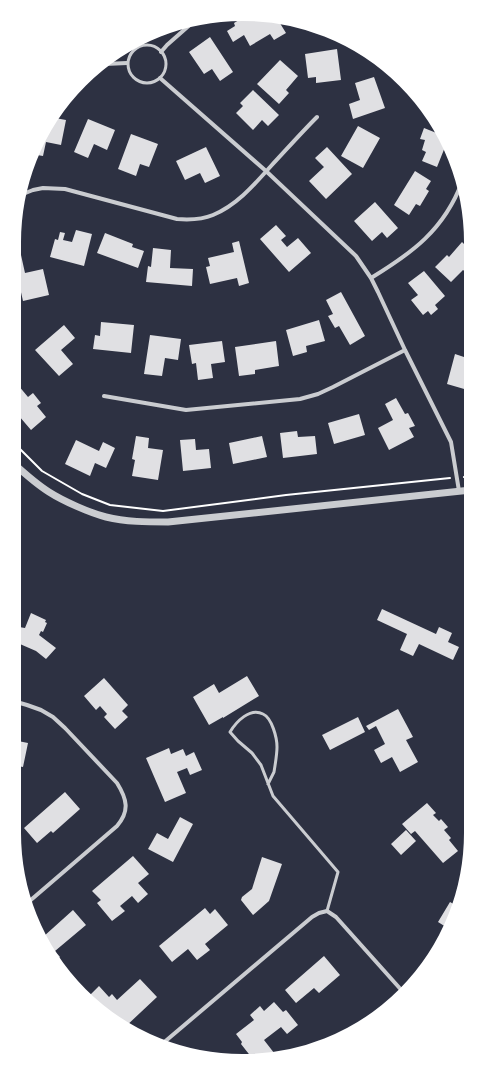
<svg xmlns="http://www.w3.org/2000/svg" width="485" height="1075" font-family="Merriweather,serif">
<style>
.building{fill:#e0e0e3}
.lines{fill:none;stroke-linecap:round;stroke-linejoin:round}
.path{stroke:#fff;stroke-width:2}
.service{stroke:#caccd0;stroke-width:3}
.minor{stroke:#caccd0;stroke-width:4}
.tertiary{stroke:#caccd0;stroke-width:7}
.rim{fill:none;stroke:#fff;stroke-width:2}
</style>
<rect width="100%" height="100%" fill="#2d3142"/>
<path class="building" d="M249 14 278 20 286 33 274 40 270 34 250 46 244 35 233 42 227 31 235 26 234 23Z
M210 37 233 72 220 81 212 69 204 74 189 52Z
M337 49 341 80 316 83V77L308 78 305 54Z
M280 60 298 76 286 90 289 93 279 104 257 84Z
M374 77 385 108 353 119 349 104 360 100 355 83Z
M253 90 279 115 268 126 262 120 253 130 236 113 243 106 240 103Z
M55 118 66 120 61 145 46 142 43 156 31 154Z
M88 119 115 130 107 150 94 144 88 158 74 152Z
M358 126 380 138 363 168 341 156Z
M424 128 444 136 447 142 437 167 422 161 426 152 422 150 425 140 420 139Z
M131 134 158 144 149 167 140 164 136 176 118 169Z
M206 147 220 176 205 183 200 173 185 180 176 161Z
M327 147 352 174 326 199 309 181 324 167 315 158Z
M415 171 431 181 426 189 429 191 420 206 416 204 409 215 394 205Z
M375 202 398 228 387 238 382 232 372 241 354 221Z
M276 225 286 236 281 240 287 247 298 238 311 253 289 272 260 239Z
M76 230 92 234 84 266 50 257 55 239 58 240 60 232 65 233 63 240 72 242Z
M105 233 133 244 132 247 144 251 138 268 97 253Z
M239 241 249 283 239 286 237 278 210 284 206 267 210 266 208 258 234 252 232 243Z
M462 242 470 250V269L467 273 463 270 451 282 435 267 447 255 449 257Z
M153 248 171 250 170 268 193 269 192 286 146 282 148 266 151 267Z
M21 255 25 273 43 269 49 295 23 301 18 279 13 281V257Z
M424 271 445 296 435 305 438 309 431 315 428 311 423 315 411 300 418 295 408 283Z
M341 292 365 336 350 345 339 326 335 328 328 316 333 314 326 300Z
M319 320 325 341 306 346 307 352 293 356 286 330Z
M101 322 134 325 131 353 93 349 95 335 100 336Z
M64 325 75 338 61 350 73 364 59 376 35 350Z
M150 335 181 339 178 360 165 358 162 376 144 374Z
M222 341 225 362 211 364 213 378 198 380 196 363 192 364 189 345Z
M276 341 279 366 255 370V374L239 376 235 347Z
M455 354 470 359 471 391 447 384Z
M18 385 28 397 33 393 41 403 37 406 46 417 31 430 13 409V390Z
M396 398 405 414 408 413 415 426 409 428 414 437 389 450 378 428 393 420 385 404Z
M359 414 365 435 334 444 328 423Z
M297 431 298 437 315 436 317 454 283 458 280 433Z
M136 436 149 438 148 448 163 450 158 480 132 476 135 460 132 459Z
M262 436 267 457 233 464 229 443Z
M195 439 196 450 209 449 211 468 183 471 180 440Z
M76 440 99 451 103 442 115 448 106 468 95 463 90 476 65 464Z
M382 609 436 634 439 627 452 633 448 642 459 647 453 660 419 644 413 656 400 650 407 634 377 620Z
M31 613 46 620 45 622 47 623 43 632 41 631 39 635 56 648 46 659 36 651 13 641V626L25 628Z
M247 676 259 696 223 718V717L209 725 193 697 214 684 219 693Z
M104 678 128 705 122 711 128 717 115 729 104 717 107 714 100 706 96 710 84 696Z
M398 709 413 737 406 740 418 762 400 772 392 757 381 763 374 750 385 744 376 726 369 730 366 726Z
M358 717 365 732 330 750 322 735Z
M13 740 28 743 23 767 13 765Z
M169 748 171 754 183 749 186 756 194 752 202 770 190 775 187 768 177 772 186 793 165 802 146 758Z
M65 792 80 809 53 833 51 831 37 843 24 828Z
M427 803 436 813 433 815 439 821 441 819 448 827 444 830 451 838 449 840 458 851 443 863 415 831 411 834 402 824Z
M180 817 193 824 173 862 148 849 157 833 168 839Z
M406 830 416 841 401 855 391 844Z
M133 856 149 874 138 883 148 894 138 903 132 896 120 906 125 911 112 921 97 903 101 900 92 891Z
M262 857 282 864 269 901 253 915 241 900 242 897 252 889Z
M450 902 457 906 455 920 445 935 443 934 446 927 438 922Z
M205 908 210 914 215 909 228 925 205 944 210 950 197 960 188 949 172 962 159 946Z
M73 910 86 925 55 951 60 957 56 960 43 937Z
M324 956 340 975 319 993 314 988 296 1003 285 990Z
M140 979 157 997 124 1028 109 1016 90 995 99 986 109 997 112 994 117 1000Z
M274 1002 283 1012 286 1010 298 1025 287 1034 281 1027 264 1040 278 1058H252L241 1044 242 1042 236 1034 254 1020 250 1015 260 1006 264 1011Z"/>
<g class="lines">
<path class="path" d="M13 442 42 471 82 494 110 505 163 511 286 495 450 478
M464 477 471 476"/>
<path class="service" d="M128 64a19 19 0 1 1 38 0a19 19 0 1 1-38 0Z
M268 784C270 780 272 776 274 772 275 766 277 754 277 747 277 738 272 718 263 714 250 707 236 722 230 732L238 741 252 753 261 765 273 796 338 872 327 911"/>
<path class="minor" d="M161 52 167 45 192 23
M105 64 127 63
M160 78 266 171 356 256 371 278 378 292 405 350 451 442 459 491
M23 194 33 190 43 188 65 189 177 219C190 220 201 220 213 215 237 205 254 185 271 166 286 150 301 133 317 117
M371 278C412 253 444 230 462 182
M104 396 186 410 300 399 318 394 333 387 405 350
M13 701 27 705 41 710 53 717 65 728 117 783C127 799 130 811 117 826L25 905
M162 1044 312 917 319 913 327 911 336 917 404 993"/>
<path class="tertiary" d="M13 463C24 473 36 484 49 492 63 501 90 513 106 517 126 522 147 522 168 522L471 490"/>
</g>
<path d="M0 0H485V1075H0ZM242 20H243A222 222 0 0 1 465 242V833A222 222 0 0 1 243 1055H242A222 222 0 0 1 20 833V242A222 222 0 0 1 242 20Z" fill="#fff" fill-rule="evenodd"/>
<path class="rim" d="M242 20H243A222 222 0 0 1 465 242V833A222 222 0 0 1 243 1055H242A222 222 0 0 1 20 833V242A222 222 0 0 1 242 20Z"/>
</svg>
